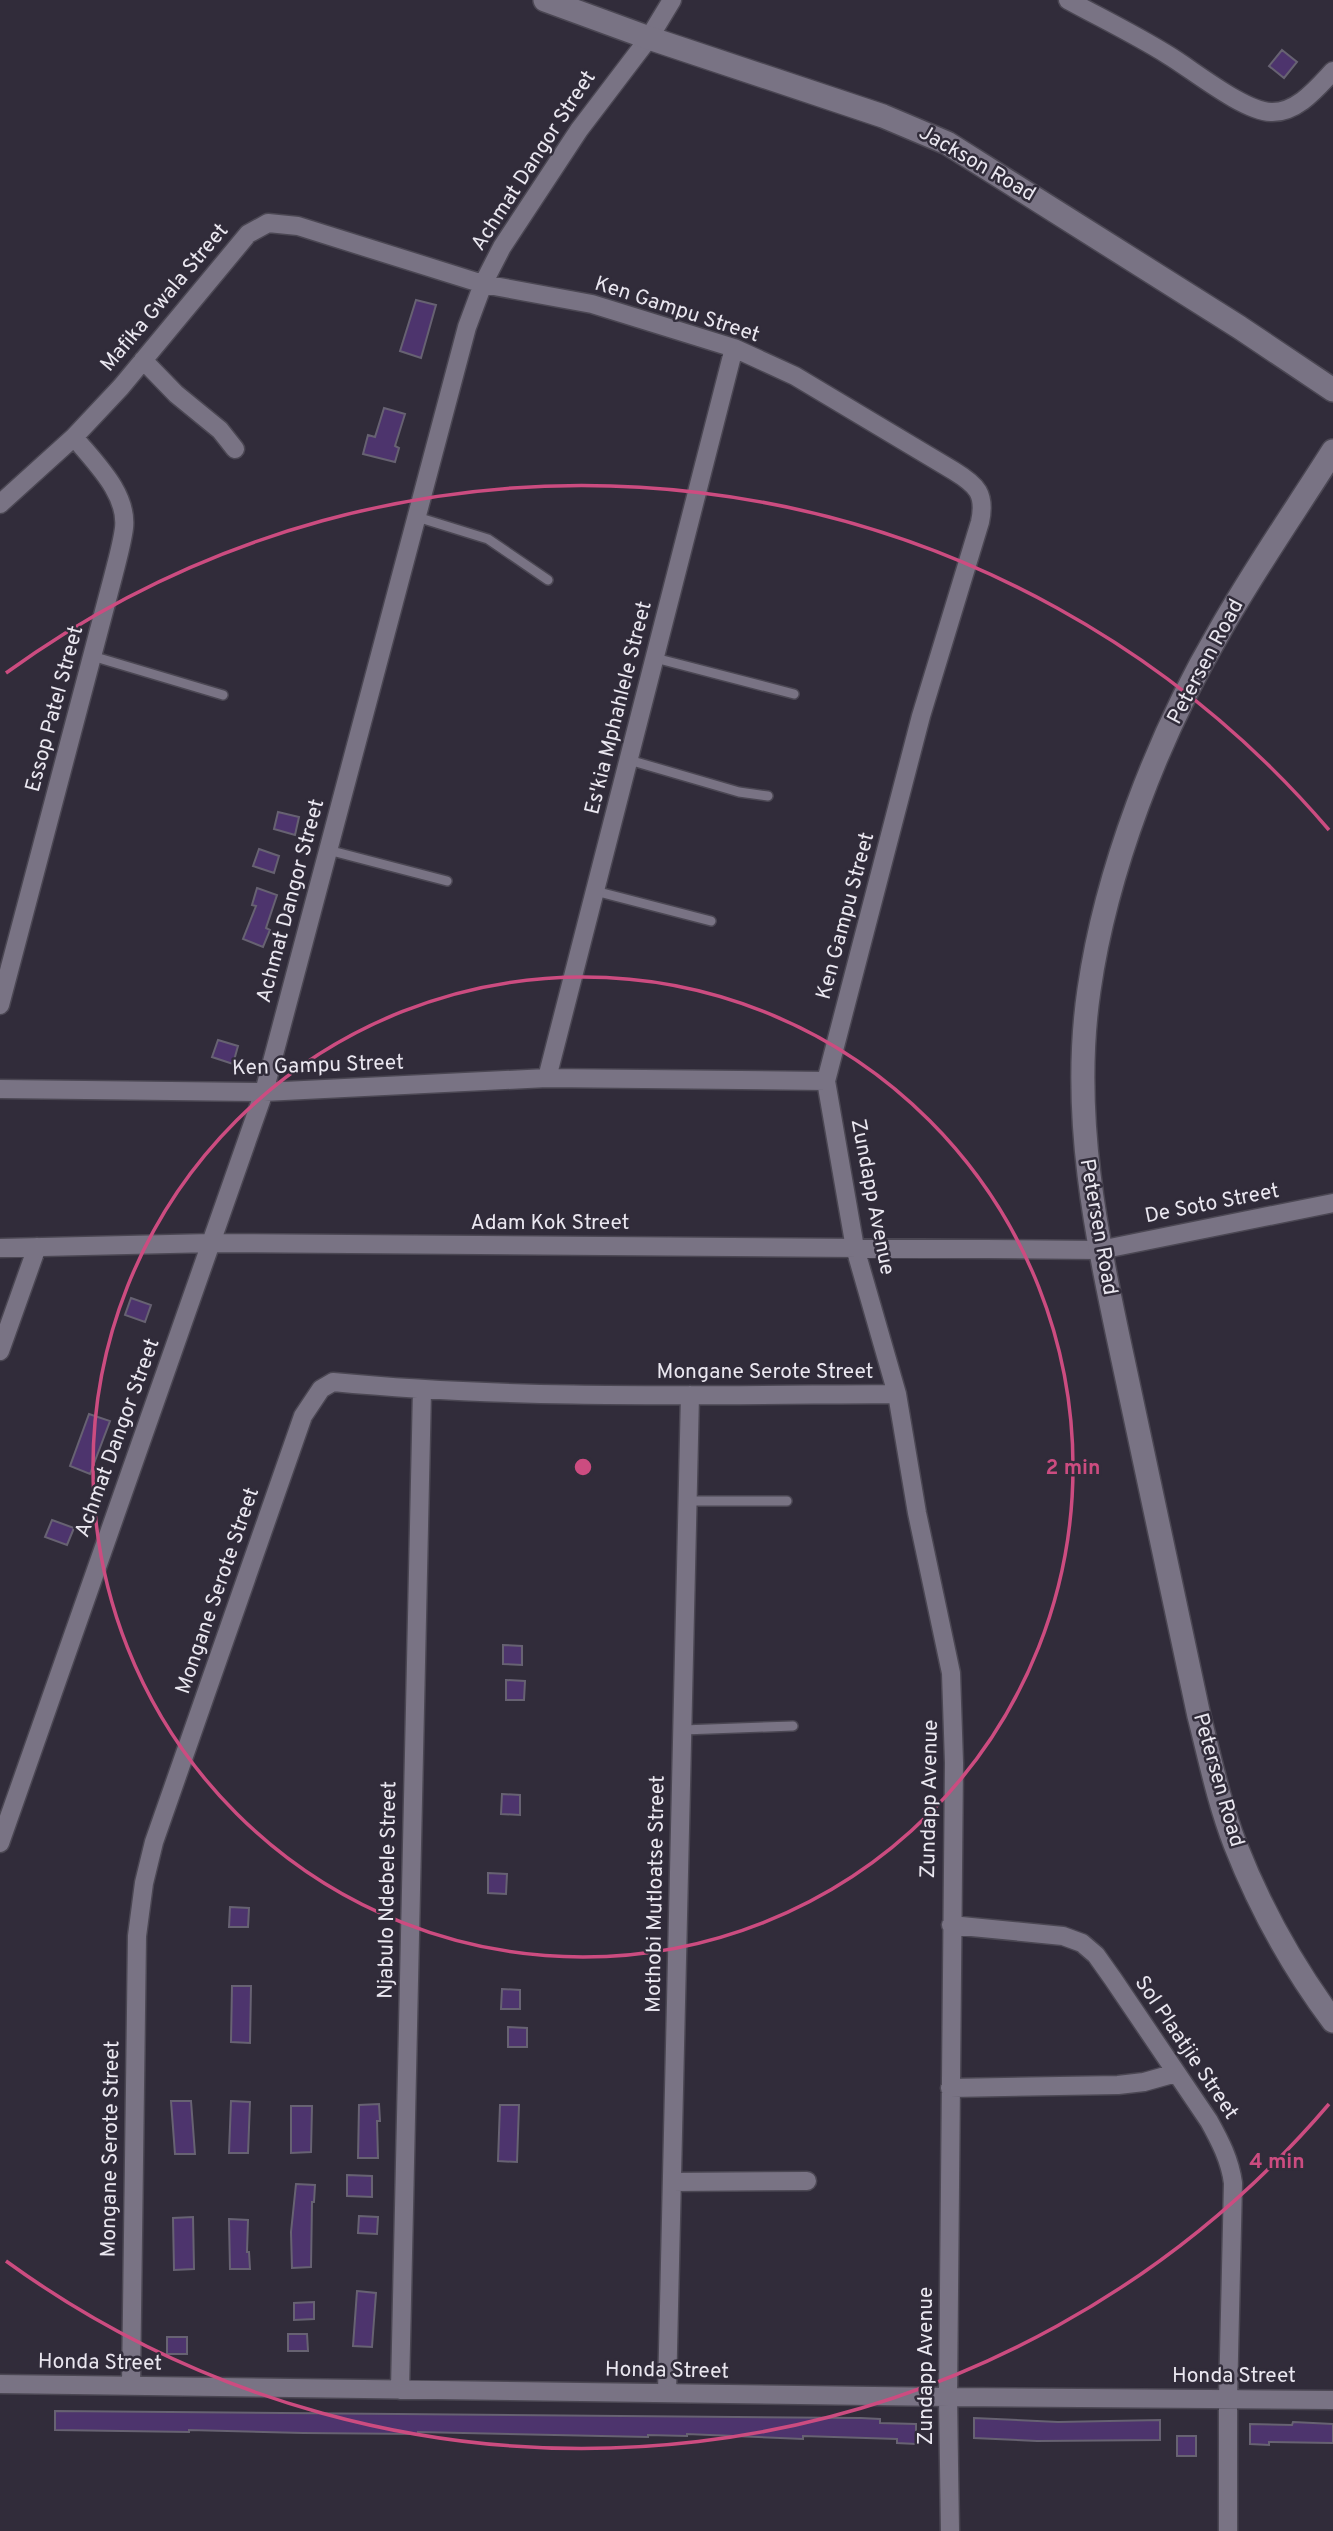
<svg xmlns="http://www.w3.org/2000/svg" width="1333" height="2531" font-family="Overpass,sans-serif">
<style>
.building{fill:#4d346d;stroke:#676272;stroke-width:2}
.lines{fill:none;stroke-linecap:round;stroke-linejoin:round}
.service-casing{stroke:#4b4753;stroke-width:12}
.minor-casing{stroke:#4b4753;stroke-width:21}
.tertiary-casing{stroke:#4b4753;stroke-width:26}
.service{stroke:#797384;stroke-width:9}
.minor{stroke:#797384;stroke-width:18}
.tertiary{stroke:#797384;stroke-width:23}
.ring{fill:none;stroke:#cc4c80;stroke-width:3.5}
.labels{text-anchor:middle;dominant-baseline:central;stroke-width:5;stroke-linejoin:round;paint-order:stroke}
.street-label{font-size:21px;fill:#eae7f0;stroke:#312c3a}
.centre{fill:#cc4c80;stroke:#312c3a;stroke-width:3.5}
.ring-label{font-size:21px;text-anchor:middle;font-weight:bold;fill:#cc4c80;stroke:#312c3a;stroke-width:5;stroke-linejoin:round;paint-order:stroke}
</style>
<rect width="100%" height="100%" fill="#312c3a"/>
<path class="building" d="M1282 50 1297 62 1284 78 1269 66Z
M416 300 436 305 421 358 400 351Z
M384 408 405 414 395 446 399 448 395 462 363 454 368 435 375 437Z
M278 812 299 817 295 835 274 829Z
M259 849 279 856 274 873 253 866Z
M257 888 277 895 266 928 270 930 263 947 243 939 256 906 252 905Z
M218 1040 238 1046 233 1064 212 1057Z
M131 1298 151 1305 145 1322 125 1315Z
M89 1414 110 1421 90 1474 70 1466Z
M52 1520 74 1528 67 1545 45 1537Z
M503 1645 522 1646V1665L503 1664Z
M506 1680 525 1681 524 1700H506Z
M502 1794 520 1795V1815L501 1814Z
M488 1873 507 1874 506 1894 488 1893Z
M230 1907 249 1908 248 1927H229Z
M232 1986H251L250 2043 231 2042Z
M502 1989 520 1990V2009H501Z
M508 2027 527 2028V2047H508Z
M171 2101H191L195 2154H175Z
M231 2101 250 2102 248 2153H229Z
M379 2104 380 2121H377L378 2158H358L359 2105Z
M500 2105H519L517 2162 498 2161Z
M291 2106H312L311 2152 291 2153Z
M347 2175 372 2176V2197L347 2196Z
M296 2184 315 2185 314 2202H312L311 2267 292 2268 291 2232Z
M359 2216 378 2217 377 2234 358 2233Z
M193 2217 194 2269 174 2270 173 2218Z
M229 2219 248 2220 247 2252H249L250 2269H230Z
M357 2291 376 2293 372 2347 353 2346Z
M314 2302V2319L294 2320V2303Z
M288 2334H307L308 2351H288Z
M167 2337H187V2354H167Z
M55 2411 861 2418 880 2419V2423L916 2424V2444L897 2443V2439L803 2436V2439L687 2434V2436L648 2435V2437L418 2432V2434L303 2433 189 2430V2432L55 2430Z
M974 2418 1058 2422 1160 2420V2440L1037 2441 974 2438Z
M1293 2422 1333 2424V2443L1269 2442V2445L1250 2444V2424L1292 2425Z
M1177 2436H1196V2456H1177Z"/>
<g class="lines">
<g class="service-casing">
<path id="service" d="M417 517 488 539 548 580
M92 656 223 695
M655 658 794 694
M629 760 739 792 768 796
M328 850 447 881
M595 891 711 921
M688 1501H787
M683 1730 793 1726"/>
</g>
<g class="minor-casing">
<path id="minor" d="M1068 0C1101 18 1136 35 1168 55 1193 70 1243 111 1271 112 1297 113 1317 88 1333 71
M143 360 176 394 220 430 235 449
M0 504 74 437 121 387 248 234 268 223 298 226 483 284 592 304 734 348 795 376 954 471C977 485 986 494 980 522L921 716 826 1081 855 1248 897 1394 917 1513 951 1673 954 1763 948 2397 950 2531
M0 1005 113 577C117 561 122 544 124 528 128 493 94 462 74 437
M547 1078 734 348
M0 1089 264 1092 547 1078 826 1081
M0 1248 212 1243 1100 1250 1333 1203
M0 1351 37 1247
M0 1843 264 1092 467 327 483 284 502 247 579 130 649 38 672 0
M951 1925 1063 1936 1082 1943 1096 1955 1113 1979 1209 2121C1220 2141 1230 2160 1233 2183L1228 2399V2531
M950 2088 1118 2085 1144 2082 1176 2073
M672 2182 807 2181
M0 2384 948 2397 1333 2400
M131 2386 137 1936 144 1883 154 1842 303 1416 321 1389 333 1382C520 1400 709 1395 897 1394
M400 2390 422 1390
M667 2393 690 1395"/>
</g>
<g class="tertiary-casing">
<path id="tertiary" d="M545 0 649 38 883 116 947 143 1239 327 1333 390
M1333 451C1295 511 1254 570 1219 632 1158 736 1106 871 1089 990 1069 1125 1101 1256 1129 1388 1152 1497 1175 1606 1199 1716 1210 1759 1219 1803 1235 1844 1260 1908 1292 1966 1333 2021"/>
</g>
<use href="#service" class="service"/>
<use href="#minor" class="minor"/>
<use href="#tertiary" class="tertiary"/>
</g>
<g class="ring">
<circle cx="583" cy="1467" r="490"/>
<path d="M1329 2104A981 981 0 0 1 6 2261M6 673A981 981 0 0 1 1329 830"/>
</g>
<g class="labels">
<g class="street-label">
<text transform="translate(534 161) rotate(-57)">Achmat Dangor Street</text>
<text transform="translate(977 164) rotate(30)">Jackson Road</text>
<text transform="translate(165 298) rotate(-50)">Mafika Gwala Street</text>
<text transform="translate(677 310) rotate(18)">Ken Gampu Street</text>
<text transform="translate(1206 662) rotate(-62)">Petersen Road</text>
<text transform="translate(619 708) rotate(-76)">Es'kia Mphahlele Street</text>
<text transform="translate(55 709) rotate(-75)">Essop Patel Street</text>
<text transform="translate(291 901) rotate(-75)">Achmat Dangor Street</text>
<text transform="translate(846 916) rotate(-75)">Ken Gampu Street</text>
<text transform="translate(318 1066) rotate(-2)">Ken Gampu Street</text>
<text transform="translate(872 1197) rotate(79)">Zundapp Avenue</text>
<text transform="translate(1212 1204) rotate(-11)">De Soto Street</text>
<text x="550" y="1223">Adam Kok Street</text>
<text transform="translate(1098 1227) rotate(80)">Petersen Road</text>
<text x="765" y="1372">Mongane Serote Street</text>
<text transform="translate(118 1438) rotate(-70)">Achmat Dangor Street</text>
<text transform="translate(218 1591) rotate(-71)">Mongane Serote Street</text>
<text transform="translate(1218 1780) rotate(74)">Petersen Road</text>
<text transform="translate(930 1799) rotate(-89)">Zundapp Avenue</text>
<text transform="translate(388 1890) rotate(-89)">Njabulo Ndebele Street</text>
<text transform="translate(656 1894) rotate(-89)">Mothobi Mutloatse Street</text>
<text transform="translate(1186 2048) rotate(56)">Sol Plaatjie Street</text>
<text transform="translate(111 2149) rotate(-89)">Mongane Serote Street</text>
<text transform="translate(100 2363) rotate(1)">Honda Street</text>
<text transform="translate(926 2366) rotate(-90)">Zundapp Avenue</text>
<text transform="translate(667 2371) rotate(1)">Honda Street</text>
<text x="1234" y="2376">Honda Street</text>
</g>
</g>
<circle cx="583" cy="1467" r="10" class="centre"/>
<g class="ring-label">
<text x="1073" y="1474">2 min</text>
<text x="1277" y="2168">4 min</text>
</g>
</svg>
